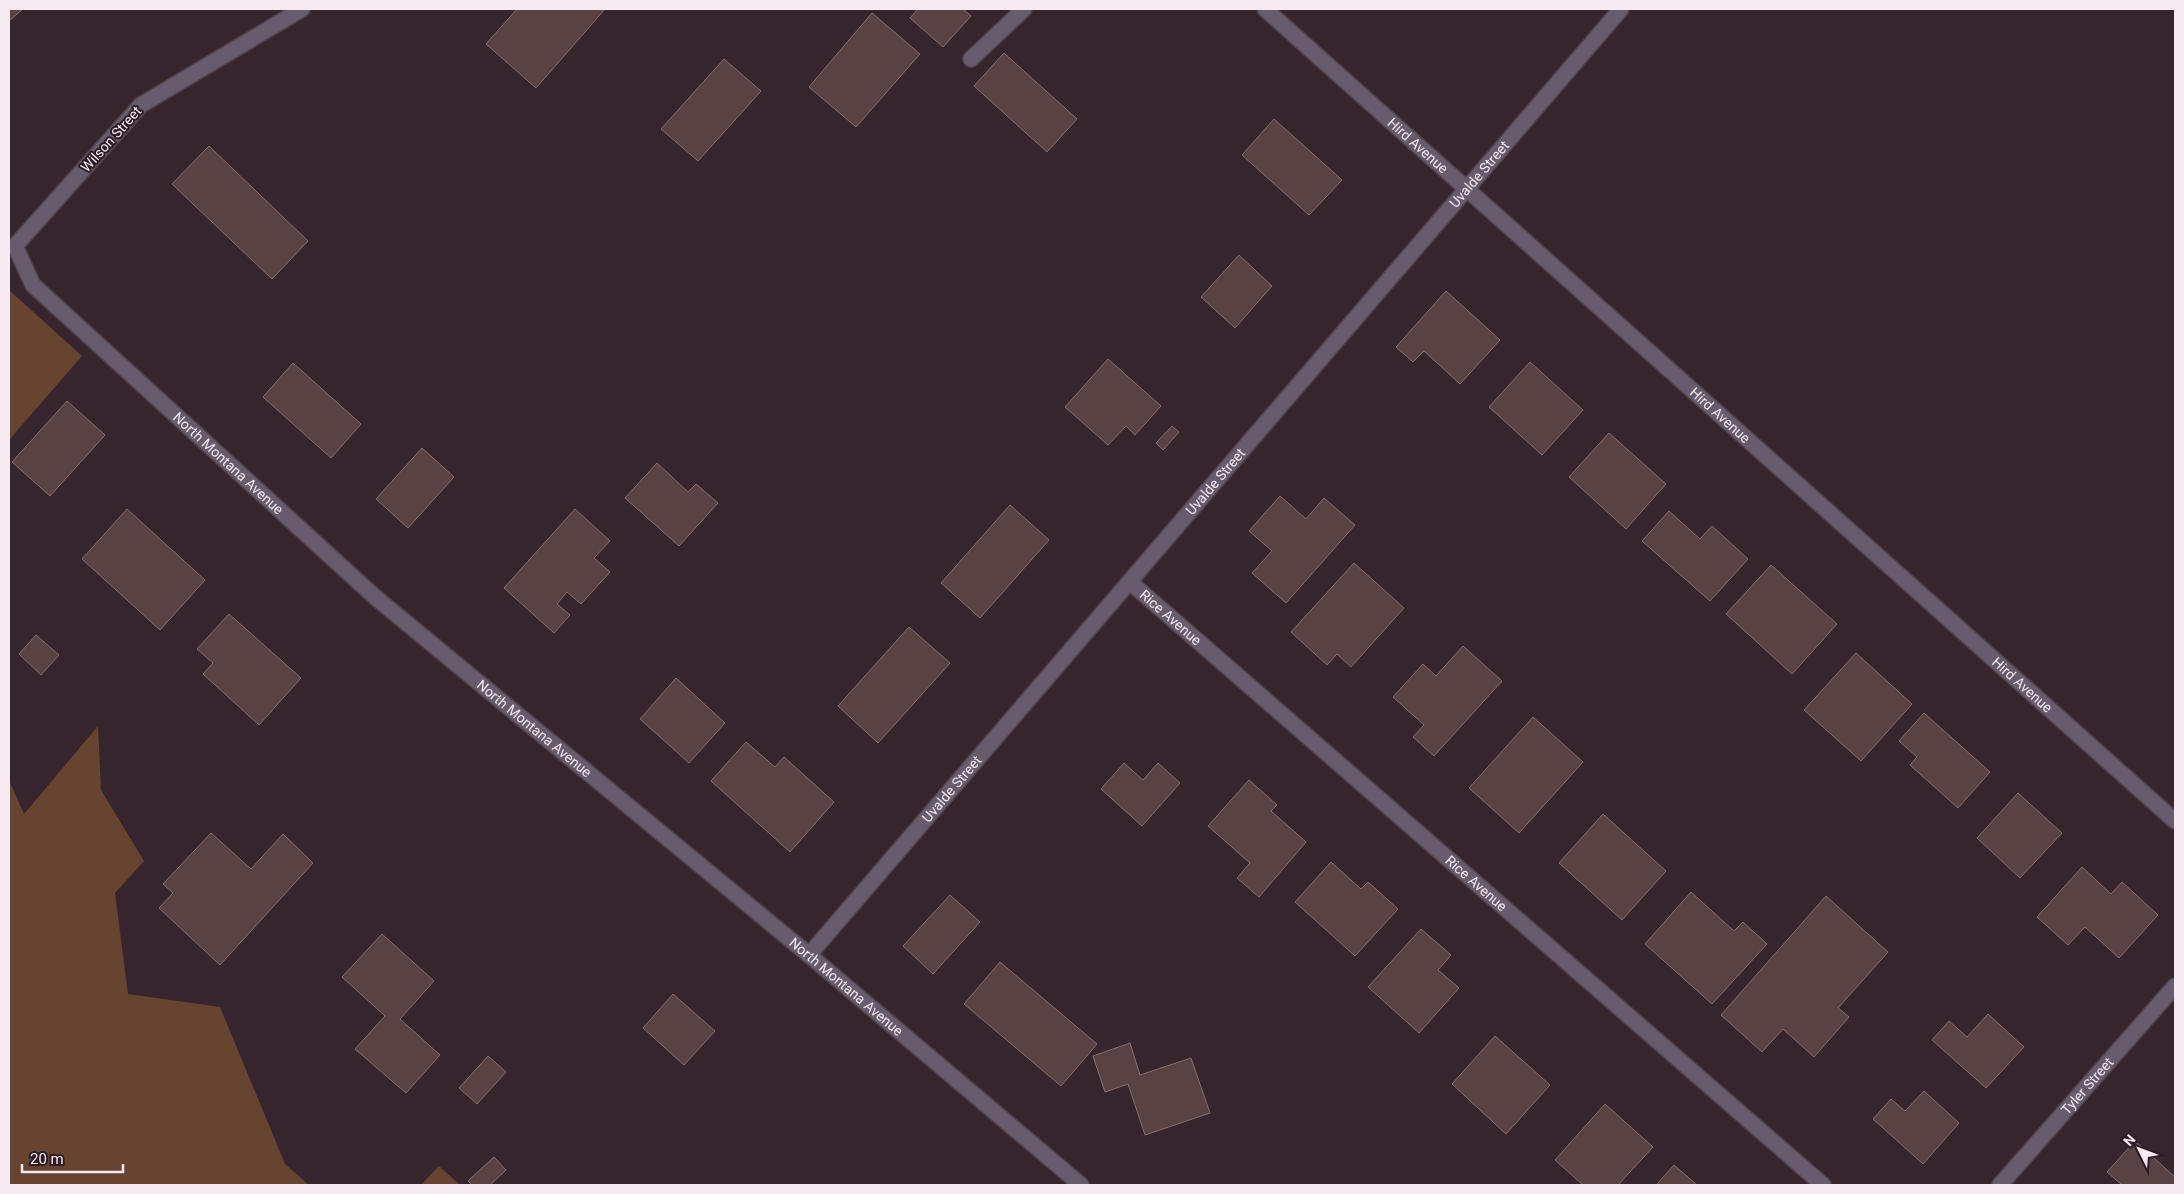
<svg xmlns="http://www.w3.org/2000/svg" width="2184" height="1194" font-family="Roboto,sans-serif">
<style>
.green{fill:#674430}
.building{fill:#594243;stroke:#886f70}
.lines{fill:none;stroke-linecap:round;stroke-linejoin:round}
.lane-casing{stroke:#524149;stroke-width:18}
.street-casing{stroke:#524149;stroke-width:18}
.lane{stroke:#675b6e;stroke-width:15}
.street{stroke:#675b6e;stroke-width:15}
.labels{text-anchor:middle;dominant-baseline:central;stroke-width:4;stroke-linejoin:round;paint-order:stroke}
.street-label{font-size:14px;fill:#f7ebf1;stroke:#2c1b25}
</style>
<rect width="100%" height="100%" fill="#37252e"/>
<path class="green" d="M9 290 82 356 9 440Z
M98 726 101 790 144 861 115 893 128 994 220 1007 285 1164 309 1185H9V780L24 814Z
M439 1166 460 1185H421Z"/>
<path class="building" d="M9 9H23L9 21Z
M517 9H605L536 88 486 44Z
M918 9H963L971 16 943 47 910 18Z
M872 13 920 54 856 127 809 87Z
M1004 53 1077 119 1047 152 974 86Z
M724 59 761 91 698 161 661 129Z
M1274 119 1342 180 1309 215 1242 155Z
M209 146 308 241 272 279 172 184Z
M1239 255 1272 286 1235 328 1201 297Z
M1446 291 1500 340 1460 384 1424 351 1413 362 1396 347Z
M1108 359 1161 406 1135 435 1126 426 1108 445 1065 407Z
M1530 362 1583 410 1542 455 1489 407Z
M293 363 361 424 331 458 263 397Z
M67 401 105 435 50 496 12 462Z
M1172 426 1179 432 1163 450 1156 443Z
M1609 433 1666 484 1626 529 1569 477Z
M422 448 454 477 408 528 376 499Z
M657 463 688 492 696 484 718 503 679 546 625 498Z
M1280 496 1306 519 1324 498 1355 525 1286 603 1252 573 1272 551 1249 531Z
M1010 505 1049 540 980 618 941 583Z
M127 509 205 580 160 630 82 559Z
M575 509 610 541 594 558 610 572 581 604 567 592 557 604 570 615 554 633 504 588Z
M1669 511 1700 539 1712 526 1748 559 1710 601 1642 541Z
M1354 563 1404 608 1351 667 1337 654 1327 665 1291 632Z
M1771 565 1837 624 1792 674 1726 614Z
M229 614 301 678 259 725 203 674 213 663 197 649Z
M909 627 950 663 878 743 838 706Z
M36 635 59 655 41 675 19 654Z
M1463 646 1502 681 1434 756 1413 737 1424 725 1393 697 1423 664 1436 676Z
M1856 653 1912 704 1861 761 1804 710Z
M676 678 725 723 689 763 640 719Z
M1924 713 1990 772 1958 808 1910 765 1917 757 1899 741Z
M1533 717 1583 762 1519 833 1469 788Z
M746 742 775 767 784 757 834 802 790 852 711 781Z
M1124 763 1143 780 1158 763 1180 783 1142 826 1101 789Z
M1249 780 1277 805 1271 811 1306 842 1259 897 1237 878 1250 863 1208 826Z
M2018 793 2062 833 2020 878 1977 838Z
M1603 814 1666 871 1622 920 1559 863Z
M211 833 251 869 283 834 313 863 220 965 159 908 173 893 163 884Z
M1331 862 1361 889 1368 882 1398 909 1355 956 1295 902Z
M2082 867 2111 894 2122 882 2158 915 2119 958 2085 927 2068 945 2037 917Z
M1691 892 1734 931 1743 922 1767 944 1712 1004 1645 944Z
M950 895 980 922 933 974 903 946Z
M1826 896 1888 952 1838 1008 1849 1017 1814 1057 1783 1029 1762 1052 1721 1015Z
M1421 929 1451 955 1438 970 1459 988 1419 1033 1368 987Z
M382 934 434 981 400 1019 440 1055 406 1093 355 1049 385 1016 342 977Z
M1000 962 1097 1044 1061 1086 964 1004Z
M673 994 715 1031 684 1065 643 1028Z
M1988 1014 2024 1047 1986 1088 1932 1040 1949 1021 1967 1037Z
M1495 1036 1550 1085 1506 1134 1452 1084Z
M1130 1043 1140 1075 1191 1058 1210 1113 1145 1135 1128 1084 1105 1092 1093 1056Z
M488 1056 506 1072 477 1104 459 1088Z
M1924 1091 1959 1123 1923 1164 1873 1119 1891 1099 1905 1111Z
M1605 1104 1653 1147 1618 1185H1583L1555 1160Z
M2135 1141 2175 1177V1185H2122L2107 1172Z
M494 1157 506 1170 490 1185H472L468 1181Z
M1674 1165 1697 1185H1656Z"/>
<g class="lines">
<g class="lane-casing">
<path id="lane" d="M971 59 1024 9"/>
</g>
<g class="street-casing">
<g id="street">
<path id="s1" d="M302 9 141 105 15 246 33 285 375 597 809 955 1081 1185"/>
<path id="s2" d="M1265 9 2175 821"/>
<path id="s3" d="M1130 582 1823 1185"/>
<path id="s4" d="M809 955 1621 9"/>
<path id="s5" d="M2000 1185 2175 986"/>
</g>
</g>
<use href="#lane" class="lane"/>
<use href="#street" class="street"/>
</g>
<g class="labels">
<g class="street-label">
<text transform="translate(111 139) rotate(-48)">Wilson Street</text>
<text stroke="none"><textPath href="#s2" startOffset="205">Hird Avenue</textPath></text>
<text stroke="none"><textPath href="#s4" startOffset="1029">Uvalde Street</textPath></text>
<text stroke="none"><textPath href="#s2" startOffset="610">Hird Avenue</textPath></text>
<text stroke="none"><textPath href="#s1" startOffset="684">North Montana Avenue</textPath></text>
<text stroke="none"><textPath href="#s4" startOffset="624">Uvalde Street</textPath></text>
<text stroke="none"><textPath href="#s3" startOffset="54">Rice Avenue</textPath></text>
<text stroke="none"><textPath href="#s2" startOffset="1015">Hird Avenue</textPath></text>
<text stroke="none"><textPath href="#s1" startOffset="1089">North Montana Avenue</textPath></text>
<text stroke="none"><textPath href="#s4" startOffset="219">Uvalde Street</textPath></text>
<text stroke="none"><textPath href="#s3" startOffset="459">Rice Avenue</textPath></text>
<text stroke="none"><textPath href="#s1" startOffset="1494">North Montana Avenue</textPath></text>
<text stroke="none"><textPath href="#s5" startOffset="132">Tyler Street</textPath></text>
</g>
</g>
<rect width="2184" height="1194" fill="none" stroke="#f7ebf1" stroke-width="20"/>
<g transform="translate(2139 1149) rotate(312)" stroke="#2c1b25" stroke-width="4" paint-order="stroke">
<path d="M0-4L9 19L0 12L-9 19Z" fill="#f7ebf1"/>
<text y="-8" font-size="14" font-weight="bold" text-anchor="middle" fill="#f7ebf1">N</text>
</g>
<path d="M22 1164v8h101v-8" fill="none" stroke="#f7ebf1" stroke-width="2.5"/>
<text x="30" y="1164" font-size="15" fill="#f7ebf1" stroke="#2c1b25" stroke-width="4" paint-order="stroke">20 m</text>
</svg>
